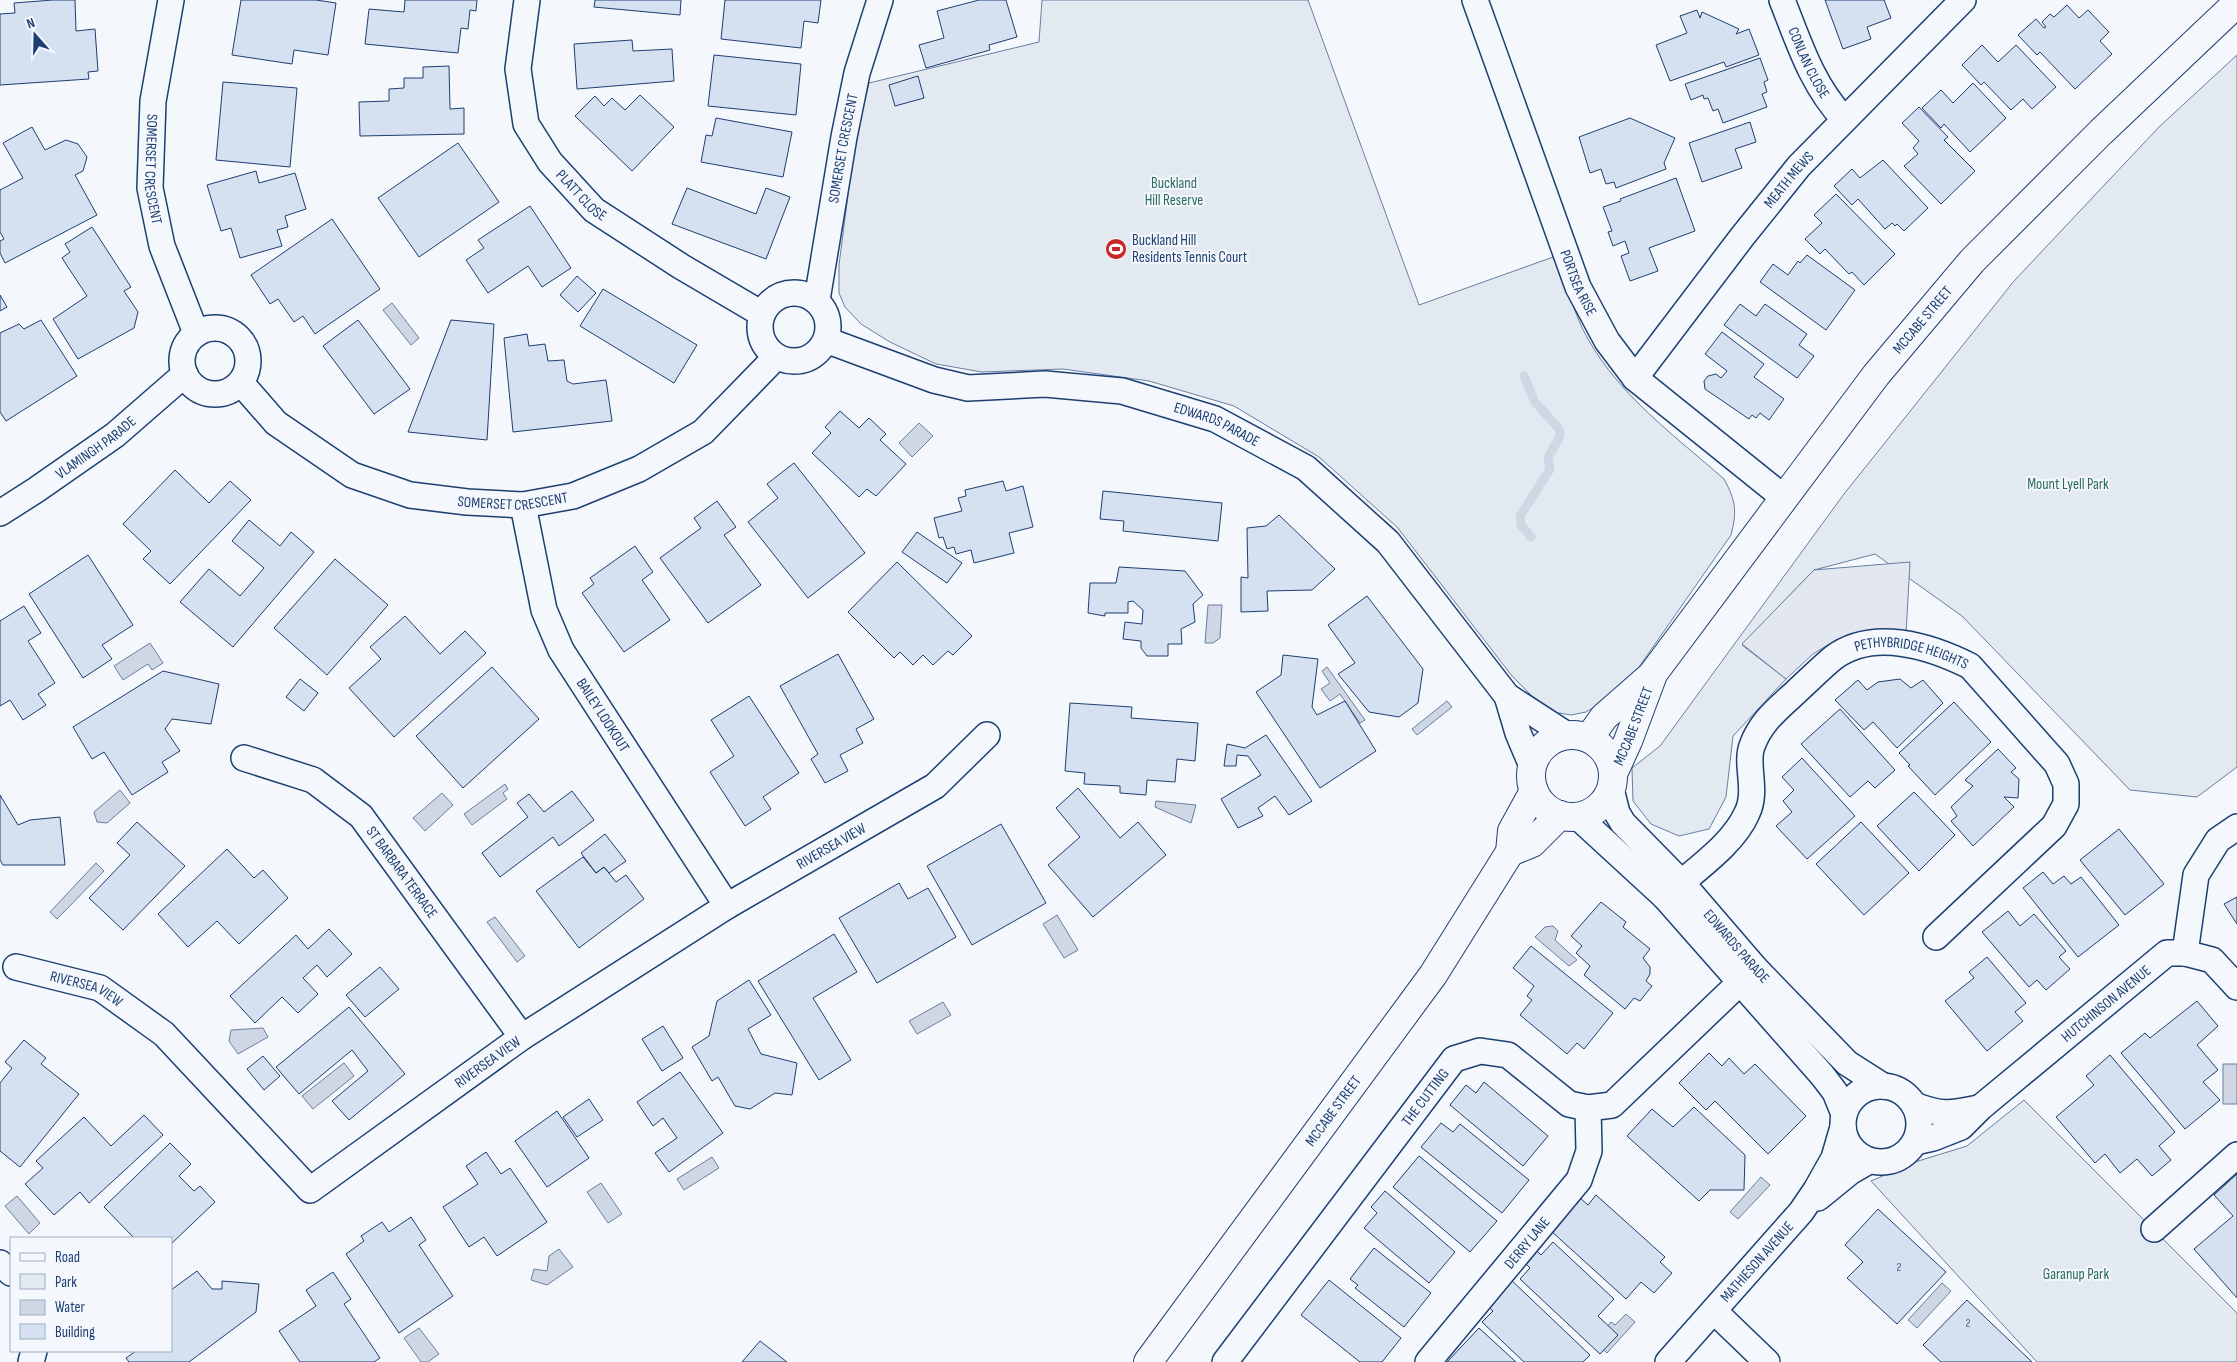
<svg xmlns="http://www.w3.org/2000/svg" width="2237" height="1362" font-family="'Sofia Sans Condensed',sans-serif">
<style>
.green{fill:#e3e9f0;stroke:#687fa3}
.parking{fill:#e3e8f0;stroke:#687fa3}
.water{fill:#cfd7e4;stroke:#687fa3}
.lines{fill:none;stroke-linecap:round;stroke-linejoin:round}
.stream{stroke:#cfd7e4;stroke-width:9}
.building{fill:#d5e0f0;stroke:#1d3f73}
.minor-casing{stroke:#1d3f73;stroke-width:28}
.tertiary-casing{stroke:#1d3f73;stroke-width:30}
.minor{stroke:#f4f7fb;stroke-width:25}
.tertiary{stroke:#f4f7fb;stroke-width:28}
.labels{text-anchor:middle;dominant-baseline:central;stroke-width:4;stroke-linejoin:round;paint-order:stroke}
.number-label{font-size:12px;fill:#4b6792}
.street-label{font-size:15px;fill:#1d3f73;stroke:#f4f7fb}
.park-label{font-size:15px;fill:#2c6c60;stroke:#f4f7fb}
.poi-label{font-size:15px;fill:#1d3f73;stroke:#f4f7fb;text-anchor:start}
</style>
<rect width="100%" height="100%" fill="#f4f7fb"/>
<path class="green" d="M1042 0H1308L1419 305 1556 256C1565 281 1575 317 1588 339 1620 396 1675 436 1724 479 1736 501 1737 511 1731 535L1639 667 1620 688 1603 702 1586 712 1571 715 1553 712 1540 704 1512 676 1397 527 1319 457 1234 406 1149 381 1063 369 982 372 936 364 890 342 861 324 845 307 839 293V265L855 140 869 83 1039 42Z
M2237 55V767L2197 797 2130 790 1962 616 1875 554 1814 570 1742 645 1786 679 1733 736 1726 797 1709 829 1679 836 1651 824 1633 801 1632 768 1660 746 1844 494 2014 281 2159 127Z
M2024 1100 2237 1313V1362H2037L1871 1181 1915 1162 1967 1146Z"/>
<path class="parking" d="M1910 562 1906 634 1889 630 1862 631 1836 640 1813 654 1786 679 1742 644 1814 570Z"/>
<path class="water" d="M392 303 419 338 411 345 383 310Z
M919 423 933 436 912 457 899 443Z
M1208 605H1222L1220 638 1213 643H1205Z
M150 643 163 663 152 670 148 664 123 680 114 666Z
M1327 667 1365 720 1360 723 1340 694 1330 701 1321 689 1330 683 1322 671Z
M1447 701 1452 707 1417 735 1412 729Z
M505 784 508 789 503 793 507 799 472 825 464 814Z
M120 790 130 803 107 823 97 822 94 812Z
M442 793 453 805 425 831 413 818Z
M1156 801 1196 805 1191 823 1155 807Z
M96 863 104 871 57 919 50 912Z
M1057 915 1078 950 1064 958 1043 924Z
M495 917 525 956 517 962 487 922Z
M1553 926 1558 931 1555 940 1577 960 1569 966 1535 937 1545 927Z
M943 1002 951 1015 917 1034 909 1021Z
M263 1028 268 1037 238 1054 229 1041 231 1030Z
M344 1063 354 1076 313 1109 302 1096Z
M2223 1064H2237V1104H2223Z
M712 1157 719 1168 684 1190 677 1179Z
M1761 1177 1770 1185 1738 1219 1730 1212Z
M601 1183 622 1214 608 1223 587 1192Z
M17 1196 40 1223 29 1234 5 1206Z
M559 1249 573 1267 547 1285 531 1280 534 1269 547 1271 549 1256Z
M1942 1283 1951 1291 1917 1328 1908 1320Z
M1626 1314 1635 1322 1607 1353 1594 1341 1611 1322 1615 1325Z
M419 1328 439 1354 428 1362H421L404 1338Z"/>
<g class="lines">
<path class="stream" d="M1524 376 1535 402 1560 430V436L1548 458 1550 469 1520 516 1521 525 1531 537"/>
</g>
<path class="building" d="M53 0H75L76 31 95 29 98 71 88 72 89 79 0 85V14L15 13 14 3Z
M241 0H316L336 3 328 55 294 50 292 64 232 55Z
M405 0H477L476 11 470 10 468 29 461 28 458 53 365 44 369 9 404 12Z
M595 0H681L680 15 594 7Z
M725 0H821L818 23 804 21 801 48 721 39Z
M979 0H1006L1017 37 989 45 990 50 926 68 919 45 944 38 937 11Z
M1825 0H1884L1891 18 1867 27 1871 39 1843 49Z
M2067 5 2079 18 2088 10 2109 32 2100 41 2112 54 2075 89 2040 52 2037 55 2018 35 2036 19 2044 28 2046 27 2042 22 2050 14 2054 17Z
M1697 10 1700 18 1702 12 1739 29 1736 34 1749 29 1759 55 1726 67 1724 62 1670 81 1656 45 1687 33 1680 16Z
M632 40 633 51 672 49 674 81 577 89 574 44Z
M1982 45 1998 62 2016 45 2056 87 2032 109 2023 99 2011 110 1984 82 1981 85 1962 65Z
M714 55 801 64 796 115 708 106Z
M1760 58 1768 80 1764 82 1767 92 1762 94 1767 107 1723 123 1718 109 1713 111 1708 98 1704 99 1703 95 1691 100 1685 84Z
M449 66 450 109 464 108V134L360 136 359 102 389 101V89L404 88V78H423V67Z
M918 76 924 98 895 106 889 85Z
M223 82 297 88 290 167 216 160Z
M1973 83 2006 118 1970 152 1944 124 1941 128 1922 108 1941 90 1953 103Z
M640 95 674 127 632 171 575 116 595 96 604 106 612 98 625 110Z
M1919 107 1948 137 1944 140 1975 171 1941 204 1904 166 1918 154 1913 148 1919 141 1902 123Z
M716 118 792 132 783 177 701 162 706 135 712 136Z
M1630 118 1675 138 1664 163 1666 169 1616 188 1614 182 1606 184 1601 169 1590 173 1579 137Z
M1750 122 1756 142 1735 149 1742 168 1702 182 1689 143Z
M32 127 45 150 66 140 78 144 87 157 83 171 75 175 97 215 5 263 0 253V241L4 239 0 232V190L23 178 3 143Z
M458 143 499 202 419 257 378 198Z
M1883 160 1928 208 1904 231 1897 224 1895 226 1892 223 1885 229 1858 199 1852 205 1834 186 1852 169 1860 178Z
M256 171 259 183 295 173 306 209 285 216 288 227 277 230 282 246 240 258 231 228 221 231 207 185Z
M1676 178 1695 231 1649 248 1658 271 1630 281 1621 256 1629 253 1625 241 1613 246 1608 232 1612 231 1603 207 1621 201 1620 199Z
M687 188 756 214 766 188 790 197 766 259 672 224Z
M1836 194 1895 254 1864 285 1852 272 1849 274 1825 249 1820 254 1805 239 1822 223 1814 215Z
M530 206 571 268 542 287 528 266 488 293 466 260 484 248 478 240Z
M332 219 380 289 315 334 303 316 294 322 278 299 270 304 251 275Z
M92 227 131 287 124 291 138 312 134 328 78 359 53 319 87 296 62 258 70 252 65 244Z
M1807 255 1855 290 1826 330 1760 282 1773 264 1788 275 1798 261 1800 263Z
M577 276 596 293 578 312 560 295Z
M603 289 697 345 674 383 580 326Z
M0 295 7 307 0 311Z
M1740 304 1756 316 1765 304 1807 334 1799 345 1814 356 1797 378 1724 325Z
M41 320 77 376 6 421 0 412V333L19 324 24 329Z
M358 320 410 389 374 414 323 346Z
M451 320 494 324 487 440 408 432Z
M1722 332 1764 364 1754 377 1784 399 1769 420 1760 413 1756 418 1752 415 1749 419 1705 389 1704 381 1708 376 1716 374 1721 378 1727 371 1705 354Z
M527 334 529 346 545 344 548 361 564 360 567 381 573 384 606 380 612 421 513 432 504 338Z
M840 411 859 428 869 418 886 434 880 440 906 464 876 496 867 489 859 497 812 453 831 433 825 427Z
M794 463 865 553 808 598 748 522 778 498 767 484Z
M175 470 209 503 230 481 251 500 170 584 143 559 151 551 123 524Z
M1003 481 1006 491 1023 486 1033 527 1009 533 1014 553 974 563 971 550 956 554 954 547 947 549 943 537 939 538 934 518 962 511 958 498 966 496 965 490Z
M1103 491 1222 503 1218 541 1123 531 1124 521 1100 519Z
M717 501 736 527 724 535 761 585 708 623 660 558 701 528 694 518Z
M1279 515 1335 569 1312 590 1267 591 1268 611 1241 612V577L1248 578 1247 528 1266 526Z
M249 520 280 546 291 532 314 552 233 647 180 602 209 569 240 596 264 568 232 541Z
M917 532 962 563 947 583 902 552Z
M635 546 653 572 642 580 670 620 624 652 582 593 594 584 590 578Z
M88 555 133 625 102 645 112 659 83 678 29 594Z
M335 559 388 605 327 675 274 628Z
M897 562 972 636 953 655 948 651 933 665 923 655 913 665 900 652 894 658 848 612Z
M1119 567 1185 571 1203 595 1193 604 1195 622 1181 629 1182 644H1168V656H1147L1141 648V641L1123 639 1125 622 1142 624 1143 610 1133 601 1128 602V613H1105V616L1088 613 1090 583H1116Z
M1367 596 1423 669 1418 703 1399 717 1369 712 1338 674 1355 663 1328 625Z
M24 606 41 633 28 641 55 683 38 694 46 705 23 720 10 700 0 706V621Z
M405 616 440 654 465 631 486 653 394 737 349 688 381 659 370 647Z
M838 654 874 719 856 729 863 743 840 755 848 771 825 783 811 759 818 754 780 686Z
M1283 655 1318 659 1312 707 1317 715 1345 701 1376 751 1320 788 1256 692 1281 675Z
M492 667 539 719 463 788 416 736Z
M163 671 219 684 211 724 172 719 165 729 180 751 162 762 168 772 132 795 104 752 92 759 73 727Z
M300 679 318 693 304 711 286 697Z
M1900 679 1911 688 1923 680 1943 703 1897 748 1873 722 1864 730 1835 700 1858 680 1867 690 1878 682Z
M749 696 799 773 763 797 771 809 745 826 710 772 734 756 711 720Z
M1954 702 1991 742 1935 795 1908 766 1910 765 1899 753Z
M1070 703 1132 707 1131 718 1198 723 1195 761 1177 759 1175 782 1147 780 1146 795 1120 793V786L1084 784 1085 773 1065 771Z
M1840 709 1895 770 1875 788 1868 781 1850 797 1801 744Z
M1266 735 1312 801 1289 815 1275 796 1258 808 1263 816 1238 828 1221 799 1261 775 1248 756 1237 755 1236 766H1224L1227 744 1245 748Z
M1998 749 2016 768 2011 772 2019 779 2018 798 2004 797 2014 807 1973 846 1951 821 1957 816 1951 807 1973 786 1965 780Z
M1802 758 1855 816 1807 859 1776 826 1792 812 1783 801 1794 790 1782 777Z
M1078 788 1120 838 1138 822 1166 855 1093 917 1048 865 1080 837 1056 808Z
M572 791 594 820 559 846 553 837 500 877 482 853 528 817 517 803 529 794 544 812Z
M1914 792 1955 835 1919 871 1877 826Z
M0 795 18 825 30 820 60 817 65 865H3L0 860Z
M137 822 185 866 123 930 89 898 130 855 117 843Z
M1861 822 1909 873 1864 915 1816 864Z
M1001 824 1046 903 972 945 927 866Z
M2119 829 2164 884 2125 915 2080 860Z
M605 834 626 861 609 873 604 867 596 873 581 853Z
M227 849 254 878 263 870 288 898 239 944 217 921 188 947 158 914Z
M583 857 596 873 604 867 616 882 626 875 644 899 579 948 536 891Z
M2043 872 2053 884 2064 876 2071 884 2081 877 2119 925 2078 957 2023 888Z
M899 883 908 899 928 888 956 937 877 983 839 918Z
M2237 897V924L2224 904Z
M1601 902 1626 922 1623 927 1650 949 1643 958 1650 967V974L1646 981 1652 986 1640 1001 1634 998 1625 1009 1584 975 1590 966 1576 953 1582 946 1571 936Z
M2008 911 2020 926 2034 914 2066 951 2059 957 2070 969 2046 990 2037 980 2029 987 1982 932Z
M329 929 352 954 327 977 317 965 303 978 318 994 298 1013 282 997 255 1023 230 996 296 935 308 949Z
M834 934 857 972 813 998 851 1060 819 1080 758 981Z
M1531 946 1613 1013 1584 1049 1577 1043 1567 1054 1520 1015 1532 1000 1527 996 1534 986 1513 968Z
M1987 957 2026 1003 2015 1012 2023 1021 1987 1051 1945 1001 1974 978 1969 972Z
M380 967 399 989 365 1017 346 995Z
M749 980 771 1015 748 1029 761 1054 797 1063 792 1095 775 1093 750 1109 735 1106 718 1077 712 1081 692 1047 709 1036 717 1001Z
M2197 1001 2218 1026 2197 1045 2218 1070 2203 1082 2220 1100 2185 1129 2121 1053 2145 1033 2150 1038Z
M349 1007 405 1074 349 1120 332 1101 368 1071 352 1050 299 1094 276 1067Z
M663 1026 683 1058 662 1071 642 1039Z
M24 1040 46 1058 41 1064 79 1094 20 1167 0 1151V1083L12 1068 5 1062Z
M1709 1053 1722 1066 1729 1058 1744 1074 1755 1064 1806 1116 1768 1154 1715 1101 1706 1110 1679 1083Z
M2110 1055 2175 1132 2159 1146 2171 1160 2152 1176 2137 1159 2120 1173 2105 1154 2095 1163 2056 1117 2094 1085 2086 1076Z
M263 1056 280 1076 264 1090 247 1069Z
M680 1072 723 1133 669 1172 655 1153 677 1138 663 1118 653 1126 637 1102Z
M1484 1082 1548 1136 1523 1166 1450 1105 1466 1085 1476 1093Z
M589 1099 603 1120 577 1137 563 1117Z
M1694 1107 1745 1155 1744 1190H1710L1699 1201 1627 1136 1652 1109 1673 1127Z
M557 1111 589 1158 547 1187 515 1141Z
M144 1115 163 1135 89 1203 80 1192 54 1215 25 1184 43 1168 36 1161 84 1117 111 1146Z
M1441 1123 1453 1132 1460 1124 1529 1180 1502 1213 1421 1147Z
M170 1143 191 1164 179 1176 194 1191 200 1186 215 1202 171 1244V1238H134L104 1207Z
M486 1152 501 1174 510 1168 547 1222 497 1256 484 1237 469 1247 443 1207 478 1184 466 1166Z
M1419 1156 1497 1221 1470 1252 1393 1187Z
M2237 1174V1298L2194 1249 2233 1216 2214 1195Z
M1385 1191 1455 1252 1429 1283 1364 1228 1377 1213 1371 1207Z
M1596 1195 1665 1257 1660 1262 1672 1273 1654 1293 1641 1282 1626 1299 1550 1230 1580 1198 1588 1205Z
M1878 1209 1946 1272 1897 1324 1847 1278 1863 1262 1845 1245Z
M411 1217 426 1240 419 1245 453 1296 399 1333 346 1254 364 1241 361 1236 382 1222 389 1232Z
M1553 1242 1614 1299 1598 1316 1618 1335 1600 1354 1520 1279 1530 1268 1524 1262 1536 1250 1541 1255Z
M1374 1248 1431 1293 1404 1327 1355 1288 1358 1285 1350 1279Z
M197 1271 212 1289H222V1281L259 1284 256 1312 189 1362H129L126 1358 136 1351H171V1290Z
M333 1272 351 1299 344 1304 380 1358 374 1362H300L279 1331 316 1306 306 1290Z
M1508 1277 1590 1355 1583 1362H1524L1482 1322 1493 1311 1484 1303Z
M1329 1280 1401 1338 1382 1362H1360L1301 1315Z
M1967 1300 2032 1362H1941L1923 1345Z
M1479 1328 1516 1362H1447Z
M760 1341 787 1362H742Z"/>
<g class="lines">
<g class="minor-casing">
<g id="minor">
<path id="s1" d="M171 0 153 101 150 188 162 246 196 333"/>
<path id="s2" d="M527 0 518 69 526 124 550 162 594 210 682 267 762 314"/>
<path id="s3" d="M1475 0 1578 287 1607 341 1635 378 1783 497"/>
<path id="s4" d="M1782 0C1799 43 1812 85 1844 119"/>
<circle cx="794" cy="327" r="34"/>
<path id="s5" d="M817 300 844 137 857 73 880 0"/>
<circle cx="215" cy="361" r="33"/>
<path id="s6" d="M826 340 934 380 968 388 1045 384 1122 391 1215 419 1306 468 1388 542 1507 696 1567 735"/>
<path id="s7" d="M1635 378 1742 237 1799 166 1963 0"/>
<path id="s8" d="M241 383 276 423 352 475 410 495 467 502 523 505 573 496 639 469 703 432 776 357"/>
<path id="s9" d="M523 505 544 610 561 650 727 906"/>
<path id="s10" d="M0 513 36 490 115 435 185 374"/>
<path d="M1507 696 1518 733 1532 766"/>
<path id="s11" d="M244 758 313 780 361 816 522 1037"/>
<path id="s12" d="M1611 789 1617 813 1623 823 1681 882 1755 968 1847 1063 1883 1086"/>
<path d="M1578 817 1665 897 1822 1075 1835 1092 1844 1114"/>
<path id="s13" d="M1665 897C1690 873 1733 846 1747 813 1758 791 1745 764 1752 746 1761 721 1778 709 1797 691 1809 680 1821 668 1833 658 1873 628 1930 646 1970 666L2057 764 2066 784V804L2054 826 1936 937"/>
<path d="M2185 953 2196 875 2218 840 2237 827"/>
<path id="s14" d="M16 967 100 988 164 1034 310 1190 522 1037 727 906 935 786 987 735"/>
<circle cx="1881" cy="1124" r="38"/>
<path d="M1914 1105C1943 1116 1950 1114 1979 1108"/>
<path id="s15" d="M1915 1142 1933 1138 1961 1127 1981 1107 2167 953H2185L2212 960 2237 987"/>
<path d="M1818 1198 1850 1172 1869 1161"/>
<path d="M2154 1229 2237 1155"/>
<path d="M0 1263 11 1273"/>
<path d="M1714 1311 1767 1362"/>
<path d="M31 1362 34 1351"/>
<path id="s16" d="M1225 1362 1454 1059 1480 1051 1508 1055 1569 1104 1588 1108 1612 1105 1755 968"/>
<path id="s17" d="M1428 1362 1579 1180 1589 1151 1588 1108"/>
<path id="s18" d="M1668 1362 1801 1212 1816 1190 1834 1158 1843 1127"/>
</g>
</g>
<g class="tertiary-casing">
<g id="tertiary">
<circle cx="1572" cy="776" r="41"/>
<path id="s19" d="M1589 738 1604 717 1652 675 1876 375 1972 261 2101 132 2237 3"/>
<path id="s20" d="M1613 774 1628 741 1652 677"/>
<path d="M1510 852 1532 843 1560 815"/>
<path id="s21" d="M1148 1362 1433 975 1510 852 1512 831 1534 791"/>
</g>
</g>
<use href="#minor" class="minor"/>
<use href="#tertiary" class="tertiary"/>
</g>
<defs>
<g id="stadium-disc" transform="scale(1.125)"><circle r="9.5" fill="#c62828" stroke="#f4f7fb"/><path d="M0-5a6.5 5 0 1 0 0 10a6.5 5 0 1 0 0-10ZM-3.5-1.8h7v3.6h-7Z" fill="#fff"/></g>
</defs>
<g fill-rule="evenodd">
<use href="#stadium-disc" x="1116" y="249"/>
</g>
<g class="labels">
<g class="number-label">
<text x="1899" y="1267">2</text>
<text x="1968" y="1323">2</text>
</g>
<g class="street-label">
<text stroke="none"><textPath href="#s4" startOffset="68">CONLAN CLOSE</textPath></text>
<text stroke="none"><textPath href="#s5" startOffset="154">SOMERSET CRESCENT</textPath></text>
<text stroke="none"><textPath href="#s1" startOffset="171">SOMERSET CRESCENT</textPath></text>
<text stroke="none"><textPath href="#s7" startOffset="251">MEATH MEWS</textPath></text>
<text stroke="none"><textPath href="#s2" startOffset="216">PLATT CLOSE</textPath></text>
<text stroke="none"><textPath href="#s3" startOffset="301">PORTSEA RISE</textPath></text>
<text stroke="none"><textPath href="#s19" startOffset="536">MCCABE STREET</textPath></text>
<text stroke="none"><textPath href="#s6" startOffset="405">EDWARDS PARADE</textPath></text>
<text stroke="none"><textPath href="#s10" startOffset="116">VLAMINGH PARADE</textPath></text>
<text stroke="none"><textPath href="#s8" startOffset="310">SOMERSET CRESCENT</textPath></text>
<text stroke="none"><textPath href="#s13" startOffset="390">PETHYBRIDGE HEIGHTS</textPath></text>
<text stroke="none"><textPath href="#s9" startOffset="228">BAILEY LOOKOUT</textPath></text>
<text stroke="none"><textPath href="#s20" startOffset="52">MCCABE STREET</textPath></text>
<text stroke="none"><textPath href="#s14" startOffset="1004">RIVERSEA VIEW</textPath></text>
<text stroke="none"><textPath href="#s11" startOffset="202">ST BARBARA TERRACE</textPath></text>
<text stroke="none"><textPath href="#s12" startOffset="204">EDWARDS PARADE</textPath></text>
<text stroke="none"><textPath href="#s14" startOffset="74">RIVERSEA VIEW</textPath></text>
<text stroke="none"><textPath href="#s15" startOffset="239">HUTCHINSON AVENUE</textPath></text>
<text stroke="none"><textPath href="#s14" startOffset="598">RIVERSEA VIEW</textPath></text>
<text stroke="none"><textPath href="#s16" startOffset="332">THE CUTTING</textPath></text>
<text stroke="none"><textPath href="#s21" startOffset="312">MCCABE STREET</textPath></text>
<text stroke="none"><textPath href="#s17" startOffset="155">DERRY LANE</textPath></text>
<text stroke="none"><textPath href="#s18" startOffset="134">MATHIESON AVENUE</textPath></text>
</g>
<g class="park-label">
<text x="1174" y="183">Buckland<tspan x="1174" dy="17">Hill Reserve</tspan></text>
<text x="2068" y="484">Mount Lyell Park</text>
<text x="2076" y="1274">Garanup Park</text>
</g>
<g class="poi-label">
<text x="1132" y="240">Buckland Hill<tspan x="1132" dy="17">Residents Tennis Court</tspan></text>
</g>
</g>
<rect x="10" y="1237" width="162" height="115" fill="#f4f7fb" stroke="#9eadc5"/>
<rect x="20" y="1253" width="25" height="8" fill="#f4f7fb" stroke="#9eadc5"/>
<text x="55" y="1262" font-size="15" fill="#1d3f73">Road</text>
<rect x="20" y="1274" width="25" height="15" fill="#e3e9f0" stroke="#9eadc5"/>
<text x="55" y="1287" font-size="15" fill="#1d3f73">Park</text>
<rect x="20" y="1300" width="25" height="15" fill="#cfd7e4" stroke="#9eadc5"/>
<text x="55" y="1312" font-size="15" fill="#1d3f73">Water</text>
<rect x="20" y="1324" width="25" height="15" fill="#d5e0f0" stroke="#9eadc5"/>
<text x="55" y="1337" font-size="15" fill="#1d3f73">Building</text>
<g transform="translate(35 35) rotate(340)" stroke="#f4f7fb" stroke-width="4" paint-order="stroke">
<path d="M0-4L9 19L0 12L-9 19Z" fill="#1d3f73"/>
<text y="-8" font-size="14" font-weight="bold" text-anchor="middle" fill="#1d3f73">N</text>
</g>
</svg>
